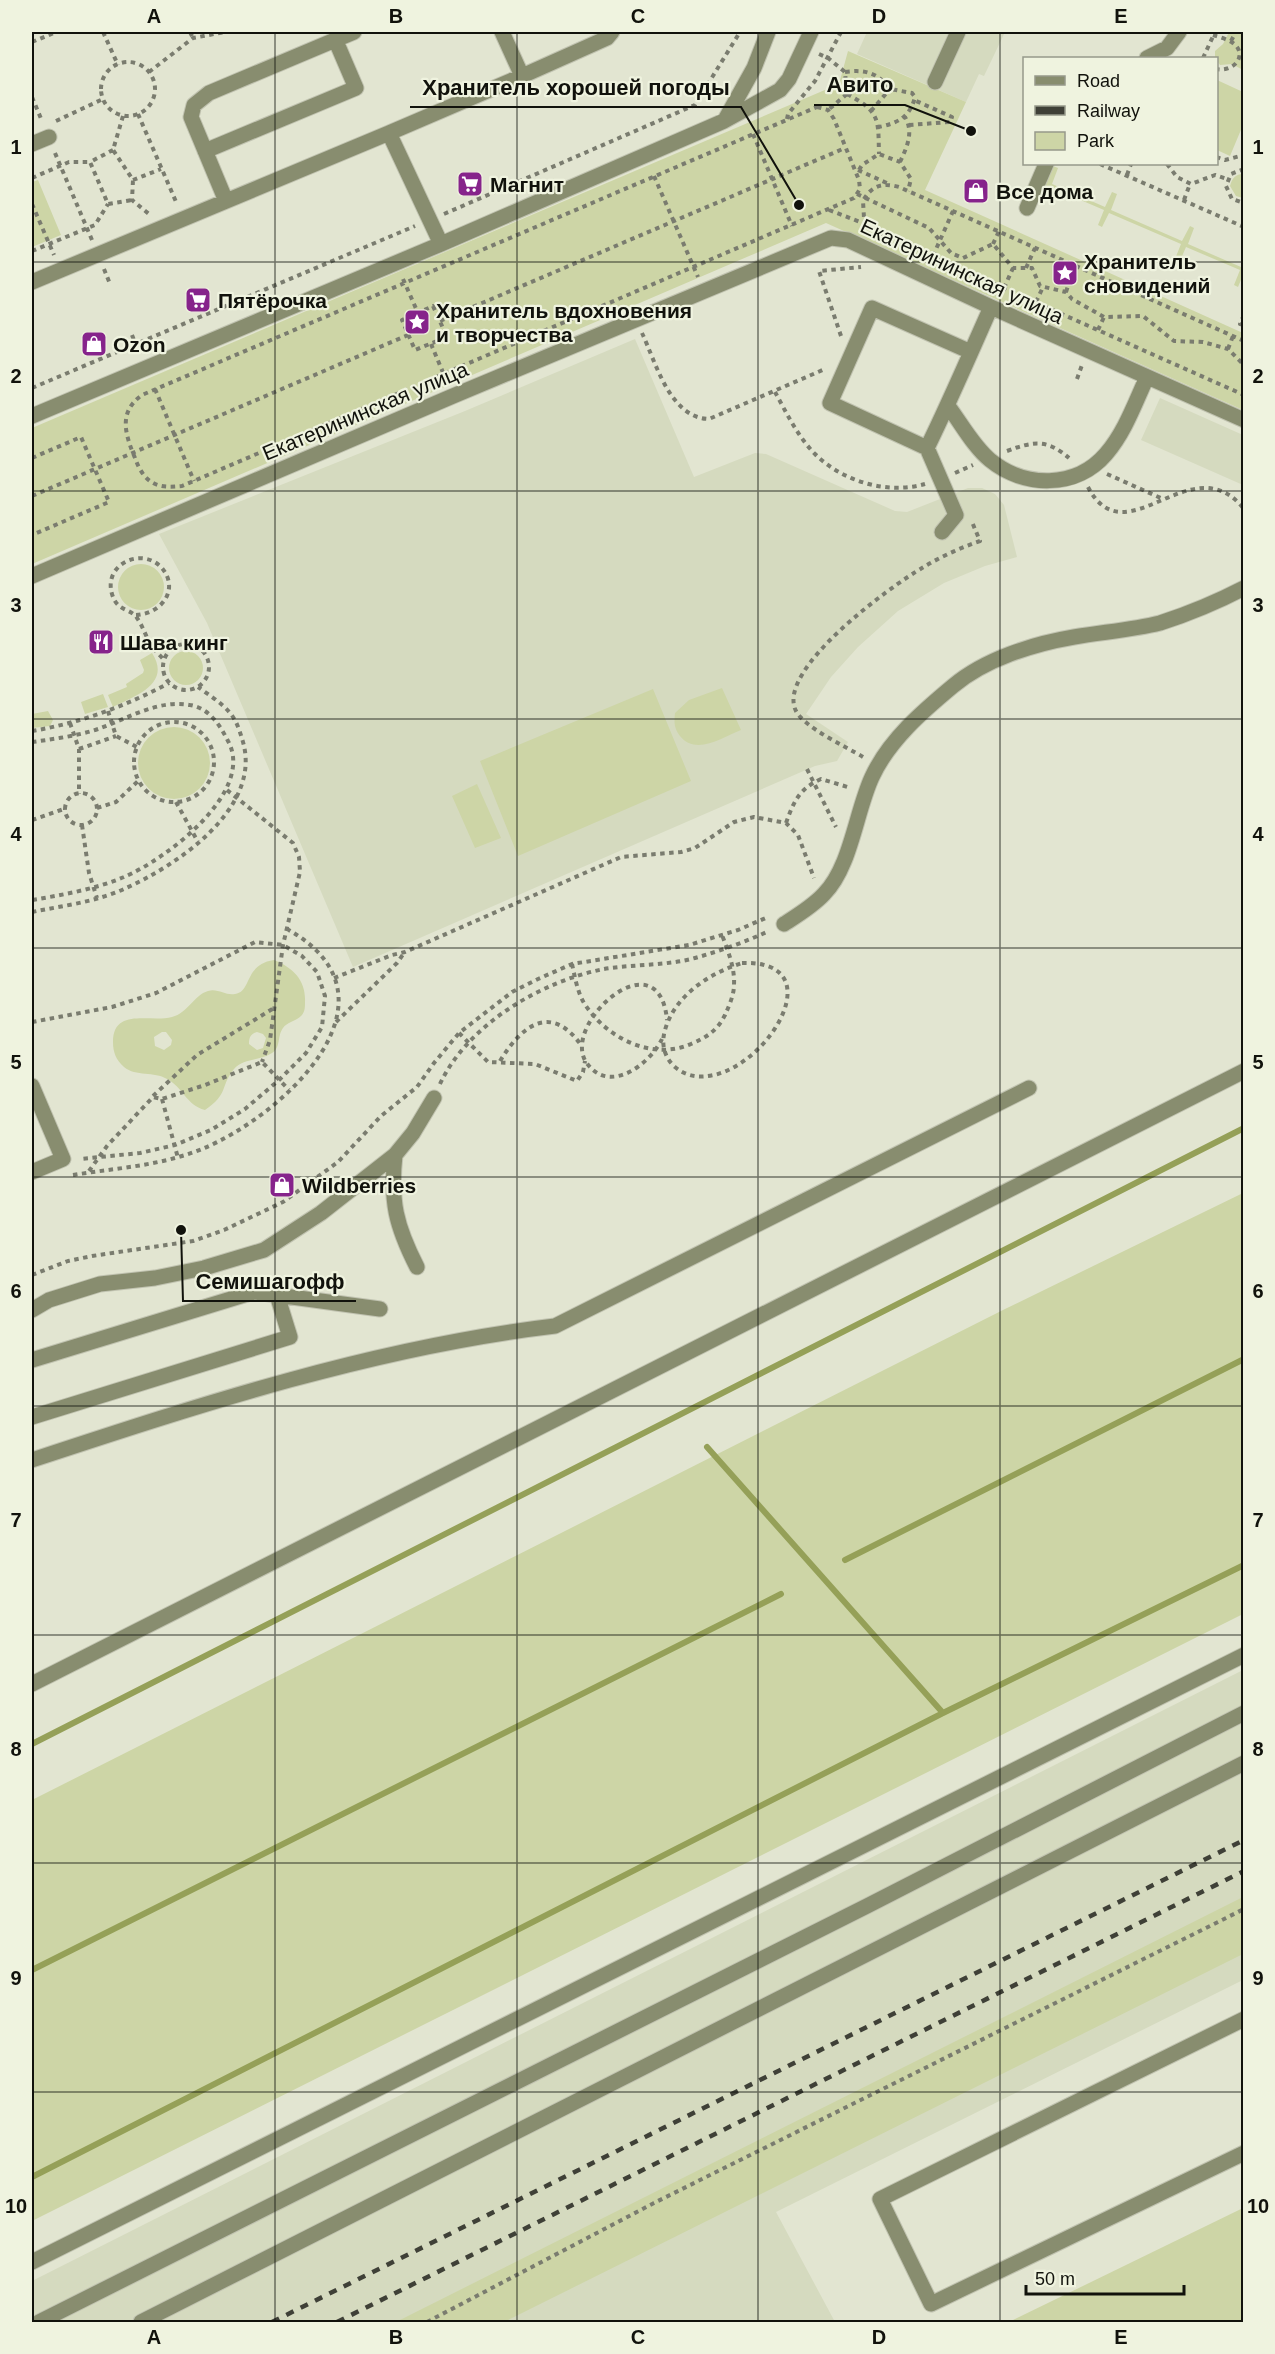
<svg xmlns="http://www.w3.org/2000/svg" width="1275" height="2354" font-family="Helvetica,sans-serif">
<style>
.built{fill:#d5dabf}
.green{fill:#cdd5a6;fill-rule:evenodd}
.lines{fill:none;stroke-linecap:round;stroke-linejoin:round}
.stream{stroke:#95a058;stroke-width:6}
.minor-casing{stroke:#c1c3b1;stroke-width:17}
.path{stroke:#7a7c6f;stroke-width:4;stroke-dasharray:4.5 4.5;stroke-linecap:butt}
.minor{stroke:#888d6f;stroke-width:15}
.rail{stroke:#3f4037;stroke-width:4.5;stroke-dasharray:8 8;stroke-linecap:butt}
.grid{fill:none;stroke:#11120c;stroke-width:1.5;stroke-opacity:0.55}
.labels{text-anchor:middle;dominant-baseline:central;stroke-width:4.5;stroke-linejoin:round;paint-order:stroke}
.poi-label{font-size:21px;font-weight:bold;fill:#11120c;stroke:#eff3df;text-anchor:start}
.street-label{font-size:21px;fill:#11120c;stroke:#eff3df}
.leader{fill:none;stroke:#11120c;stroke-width:2}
.callout-dot{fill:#11120c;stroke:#eff3df;stroke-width:2}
.callout-label{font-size:22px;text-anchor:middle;font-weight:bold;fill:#11120c;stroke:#eff3df;stroke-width:4.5;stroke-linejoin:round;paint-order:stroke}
.neatline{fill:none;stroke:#11120c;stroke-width:2}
.grid-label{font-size:20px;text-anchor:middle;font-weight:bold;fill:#11120c}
</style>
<rect width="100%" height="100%" fill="#e2e5d1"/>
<path class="built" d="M867 32H1005L984 76 979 74 966 102 857 54Z
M635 339 694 477 755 453 766 454 895 511 907 512 968 488H982L995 494 1004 505 1017 557 985 566 944 583 898 611 858 647 831 677 806 714 848 742 837 761 815 766 353 967 207 623 159 534 465 411Z
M1160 398 1243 435V485L1141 440Z
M1243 1670V1980L776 2212 835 2322H32V2281Z"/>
<path class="green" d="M1229 32H1243V70L1232 64 1220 65 1215 58V51L1223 44Z
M848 51 966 102 925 190 1243 333V410L826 223 32 564V428L839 84Z
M1217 80 1243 92V125L1230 156 1217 150Z
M1053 166 1058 168 1052 184 1105 207 1112 192 1117 194 1111 210 1182 241 1190 226 1194 228 1188 244 1241 267 1243 262V275L1238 287 1234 285 1240 270 1186 247 1180 261 1175 259 1181 244 1109 213 1102 227 1098 225 1104 210 1050 187 1044 202 1039 199Z
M1243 174V198L1236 196 1230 186C1232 178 1236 174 1243 174Z
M38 180 61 235 32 247V182Z
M118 587a23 23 0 1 1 46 0a23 23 0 1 1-46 0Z
M169 668a17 17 0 1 1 34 0a17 17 0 1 1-34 0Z
M152 653C172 684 135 696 113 707L108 695 127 687 126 684 143 673 144 670 140 660Z
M722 688 741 730C723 737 696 756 680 736 674 728 674 722 675 713L689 700Z
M653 689 691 781 518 856 480 761Z
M103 694 108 707 85 714 81 702Z
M48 711 53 720 50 726 32 728V714Z
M138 763a36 36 0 1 1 72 0a36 36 0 1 1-72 0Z
M477 784 501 838 475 848 452 796Z
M274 960C294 968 306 981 305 1002 305 1007 305 1011 302 1015 297 1021 287 1022 283 1028 277 1036 281 1048 272 1053 260 1061 243 1058 234 1069 220 1086 229 1094 205 1110 186 1105 183 1087 167 1079 154 1071 136 1077 124 1067 116 1060 113 1052 113 1042 113 1007 151 1023 172 1017 188 1013 194 995 208 991 218 988 226 996 235 994 252 992 244 964 274 960ZM162 1032H166L172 1040 171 1045 164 1050 155 1046 154 1037ZM257 1032 263 1034 266 1038 263 1048 257 1050 249 1044C249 1037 251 1034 257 1032Z
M1243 1193V1614L32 2221V1800L1005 1309Z
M1243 1897V1954L504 2322H396Z
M1243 2208V2322H1009Z"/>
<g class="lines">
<path class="stream" d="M707 1447 943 1713
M845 1560 1244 1359
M32 1744 1244 1128
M32 1970 781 1594
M32 2177 943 1713 1244 1565"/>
<g class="minor-casing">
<path id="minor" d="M1147 58 1167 48 1179 32
M522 76 607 38 612 32
M935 82 958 32
M725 120 754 68 768 32
M389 133 522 76 502 32
M32 144 49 137
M205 151 356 88 335 39
M226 201 191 117 194 105 209 93 354 32
M1027 208 1046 164
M32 282 389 133 441 244
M971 352 872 308 830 403 927 448C950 401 970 354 991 307
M948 406C961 423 973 446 990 460 1024 488 1076 489 1106 454 1125 432 1135 403 1147 377
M32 416 441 244 724 121 780 90 789 79 811 32
M927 448 956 515 942 532
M32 576 453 396 831 238 848 240 991 307 1244 420
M784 924C798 915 813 906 824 894 851 867 856 811 872 777 889 740 923 711 953 686 985 659 1033 644 1074 637 1103 632 1132 630 1160 623 1188 614 1217 602 1244 588
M32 1086 63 1159 32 1172
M395 1155C390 1201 396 1226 417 1267
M32 1310 49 1300 100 1284 155 1278 204 1268 264 1250 321 1213 395 1155 413 1133 434 1098
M32 1360 254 1292 380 1309
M32 1417 290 1337 277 1295
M32 1460C202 1404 376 1347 555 1326L1029 1088
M32 1684 1244 1071
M1244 2019 880 2199 931 2304 1244 2153
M32 2262 1244 1655
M39 2322 867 1906 1244 1713
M141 2322 1244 1763"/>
</g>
<path class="path" d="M103 32 118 65
M190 32 193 38
M1213 35C1219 37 1227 39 1233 43 1249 55 1233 73 1216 69
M1231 41 1236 32
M32 42 56 32
M819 54 828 58 845 72 847 94 828 110
M1203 58 1215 32
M101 89a27 27 0 1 1 54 0a27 27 0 1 1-54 0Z
M149 72 193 38 225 32
M845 72C865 69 878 73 890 89L912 93 915 97C910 117 898 123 879 127
M847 94C881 112 878 120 879 154
M32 97 42 121
M817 107 828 110 834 119 859 180 860 189 854 198 182 486C171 487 159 488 150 481 142 475 138 466 135 458 125 434 118 412 142 395Z
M871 111 890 89
M138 114 177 204
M123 116 113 150 133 180 132 200 149 214
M787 119 788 114 815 81 841 32
M56 121 103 99
M909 125 950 122 952 117 914 100
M753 134 792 226
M113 150 90 162 108 204 132 200
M55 153 92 240
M1216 157 1225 160 1244 155
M900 162C907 147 914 132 905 117
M1100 164 1244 227
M1167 164 1177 177 1191 184 1215 175 1227 179
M1244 169 1231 174 1226 186 1232 199 1244 203
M858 170 889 184
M859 170 862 165 879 154 900 162 911 179 908 191
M1127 175 1131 164
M654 176 698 277
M32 178 69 162H90
M133 180 161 169
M857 194 929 228 951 253 963 258 993 244 1013 268H1032L1040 286 1066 292 1072 299 1104 317 1143 316 1174 341 1203 342 1228 349 1244 365
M1184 200 1190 184
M32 204 54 255
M829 210 868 225
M444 214 695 105 740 32
M993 244 999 231
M32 251 95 225 108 204
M933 256 953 211
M1026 268 1035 248
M104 269 110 284
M403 279 418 313
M1004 288 1013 268
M1066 292 1075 265
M1036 302 1043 287
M433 306 447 337 415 350 402 320Z
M1244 315 1240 324 1244 325
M440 321 845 148
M1098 330 1104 317
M642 333C656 363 670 418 709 419L825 369
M132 335 139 353
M841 336 819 271 861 267
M1244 341 899 187C882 182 871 186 863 201L864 218 875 231 1244 395
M431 344 447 382
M1228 349 1233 336
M1077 379 1082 365
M32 388 415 226
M155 389 194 481
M775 392C786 412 798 437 815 454 842 481 887 495 925 484
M1007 451C1034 441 1047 439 1069 458
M32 458 81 437 109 502 32 535
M955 473 973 465
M1107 474 1163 499
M1088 487C1126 560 1192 443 1244 509
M32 496 408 335
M136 615C161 614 180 590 162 568 142 546 103 564 112 594 117 612 131 608 137 618 143 626 146 638 152 646 155 651 160 655 164 660
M163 667a23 23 0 1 1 46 0a23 23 0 1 1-46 0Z
M108 711 116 736 137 747
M134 762a40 40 0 1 1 80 0a40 40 0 1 1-80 0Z
M70 723 79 749V794
M32 731C80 723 126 706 169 683
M32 742C54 739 77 736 98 729 127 719 158 699 190 705 209 708 220 725 228 741 256 792 165 860 124 877 96 889 62 895 32 900
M79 749 116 736
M863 757C845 746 805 728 796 711 775 670 891 586 922 568 940 557 960 548 980 541L972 522
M807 769 836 827
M227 790 293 843 299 857 300 872 283 945 270 1040 262 1062
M65 809a16 16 0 1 1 32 0a16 16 0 1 1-32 0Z
M176 802 198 842
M97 808 116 802 138 781
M32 820 64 809
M786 823C794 801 799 789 821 779L851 788
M82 825 89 873 97 898
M32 912C62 906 95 902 124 889 176 866 262 809 243 742 240 732 237 721 230 713 222 703 209 695 198 687
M742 963C831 960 772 1062 714 1075 700 1078 687 1077 675 1067 664 1057 661 1044 665 1030 675 995 710 973 742 963Z
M572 964C575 977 577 991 584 1003 606 1038 652 1061 691 1044 707 1037 717 1031 725 1015 729 1006 734 995 734 985 735 968 728 951 722 935
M334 978 392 955 405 952 621 857 681 852 695 848 734 822 754 817 786 823 798 835 814 878
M32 993H33
M32 1022 112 1007 156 993 255 942 283 945 302 956 317 972 325 996 322 1027 306 1053 279 1080 245 1109 211 1130 175 1145 140 1153 80 1159
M336 1022 397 963 404 953
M459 1033 488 1062 535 1064 577 1081 583 1072 585 1061
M662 1039C650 1064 609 1096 586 1062 561 1023 659 936 667 1020
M500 1061C522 1025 551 1003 581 1045
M440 1084C468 1024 542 981 604 969 634 964 666 966 695 958 720 951 745 942 769 931
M153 1096 197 1055 274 1008
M162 1099 178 1158
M89 1171 107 1146 153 1097 162 1099 205 1085 262 1062 289 1090
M73 1175C116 1168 160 1166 202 1149 283 1116 411 998 287 929
M32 1275 68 1261 92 1256 193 1241 224 1230 283 1202 338 1162 381 1116 417 1087 434 1063 459 1033 512 992 538 979 572 964 689 945 738 930 768 917
M427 2322 654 2203 1244 1909"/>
<use href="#minor" class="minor"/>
<path class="rail" d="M272 2322 1244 1840
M337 2322 1244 1871"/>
</g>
<path class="grid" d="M275 32V2322M517 32V2322M758 32V2322M1000 32V2322M32 262H1244M32 491H1244M32 719H1244M32 948H1244M32 1177H1244M32 1406H1244M32 1635H1244M32 1863H1244M32 2092H1244"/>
<defs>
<g id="supermarket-square" transform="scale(1.35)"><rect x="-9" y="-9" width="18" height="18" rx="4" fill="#86238b" stroke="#eff3df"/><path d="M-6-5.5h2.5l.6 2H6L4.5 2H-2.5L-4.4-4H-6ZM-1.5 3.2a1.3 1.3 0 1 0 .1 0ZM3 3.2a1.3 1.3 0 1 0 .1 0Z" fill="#fff"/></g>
<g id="shop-square" transform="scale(1.35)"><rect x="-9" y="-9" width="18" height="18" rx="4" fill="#86238b" stroke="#eff3df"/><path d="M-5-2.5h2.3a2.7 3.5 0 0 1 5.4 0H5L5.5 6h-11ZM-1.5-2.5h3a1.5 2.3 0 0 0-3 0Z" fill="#fff"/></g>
<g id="sight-square" transform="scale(1.35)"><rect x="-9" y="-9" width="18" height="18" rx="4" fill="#86238b" stroke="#eff3df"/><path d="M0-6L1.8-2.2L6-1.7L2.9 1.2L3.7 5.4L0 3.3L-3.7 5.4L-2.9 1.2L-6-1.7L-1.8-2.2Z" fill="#fff"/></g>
<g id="restaurant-square" transform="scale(1.35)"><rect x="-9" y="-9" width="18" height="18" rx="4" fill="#86238b" stroke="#eff3df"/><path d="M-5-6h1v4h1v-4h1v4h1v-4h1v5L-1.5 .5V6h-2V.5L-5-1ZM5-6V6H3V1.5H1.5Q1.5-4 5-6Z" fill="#fff"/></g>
</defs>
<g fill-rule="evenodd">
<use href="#supermarket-square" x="470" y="184"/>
<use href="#shop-square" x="976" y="191"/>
<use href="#sight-square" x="1065" y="273"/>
<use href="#supermarket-square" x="198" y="300"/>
<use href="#sight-square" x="417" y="322"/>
<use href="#shop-square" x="94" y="344"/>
<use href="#restaurant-square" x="101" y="642"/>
<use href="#shop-square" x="282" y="1185"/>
</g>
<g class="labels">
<g class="poi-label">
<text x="490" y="184">Магнит</text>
<text x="996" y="191">Все дома</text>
<text x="1084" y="261">Хранитель<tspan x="1084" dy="24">сновидений</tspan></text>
<text x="218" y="300">Пятёрочка</text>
<text x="436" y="310">Хранитель вдохновения<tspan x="436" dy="24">и творчества</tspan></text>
<text x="113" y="344">Ozon</text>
<text x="120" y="642">Шава кинг</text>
<text x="302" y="1185">Wildberries</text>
</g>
<g class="street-label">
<text transform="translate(962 271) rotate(25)">Екатерининская улица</text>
<text transform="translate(365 411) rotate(-23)">Екатерининская улица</text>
</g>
</g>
<path class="leader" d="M971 131L905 105H814M799 205L741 107H410M181 1230L183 1301H356"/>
<g class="callout-dot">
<circle cx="971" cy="131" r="6"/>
<circle cx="799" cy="205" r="6"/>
<circle cx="181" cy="1230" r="6"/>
</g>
<g class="callout-label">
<text x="860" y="92">Авито</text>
<text x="576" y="95">Хранитель хорошей погоды</text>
<text x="270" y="1289">Семишагофф</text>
</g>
<rect width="1275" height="2354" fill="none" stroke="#eff3df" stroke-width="66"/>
<rect x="1023" y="57" width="195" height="108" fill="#eff3df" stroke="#96998b" stroke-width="1.5"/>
<rect x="1035" y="76" width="30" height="9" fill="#888d6f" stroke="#96998b" stroke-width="1.5"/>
<text x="1077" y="87" font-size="18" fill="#11120c">Road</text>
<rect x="1035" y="106" width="30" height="9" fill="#3f4037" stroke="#96998b" stroke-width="1.5"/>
<text x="1077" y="117" font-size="18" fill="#11120c">Railway</text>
<rect x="1035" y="132" width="30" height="18" fill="#cdd5a6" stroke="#96998b" stroke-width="1.5"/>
<text x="1077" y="147" font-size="18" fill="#11120c">Park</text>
<path d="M1026 2285v9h158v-9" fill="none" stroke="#11120c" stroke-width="3"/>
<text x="1035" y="2285" font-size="18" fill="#11120c" stroke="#eff3df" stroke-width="4.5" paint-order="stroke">50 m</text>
<rect x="33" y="33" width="1209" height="2288" class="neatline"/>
<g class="grid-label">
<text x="154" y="23">A</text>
<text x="396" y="23">B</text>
<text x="638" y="23">C</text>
<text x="879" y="23">D</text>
<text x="1121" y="23">E</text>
<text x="16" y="154">1</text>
<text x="1258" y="154">1</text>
<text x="16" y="383">2</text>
<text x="1258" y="383">2</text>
<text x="16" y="612">3</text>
<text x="1258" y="612">3</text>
<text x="16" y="841">4</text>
<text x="1258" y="841">4</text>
<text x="16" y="1069">5</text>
<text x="1258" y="1069">5</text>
<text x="16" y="1298">6</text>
<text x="1258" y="1298">6</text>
<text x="16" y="1527">7</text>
<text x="1258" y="1527">7</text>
<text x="16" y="1756">8</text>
<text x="1258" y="1756">8</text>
<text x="16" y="1985">9</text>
<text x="1258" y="1985">9</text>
<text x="16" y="2213">10</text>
<text x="1258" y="2213">10</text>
<text x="154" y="2344">A</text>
<text x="396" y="2344">B</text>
<text x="638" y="2344">C</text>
<text x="879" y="2344">D</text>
<text x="1121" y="2344">E</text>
</g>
</svg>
